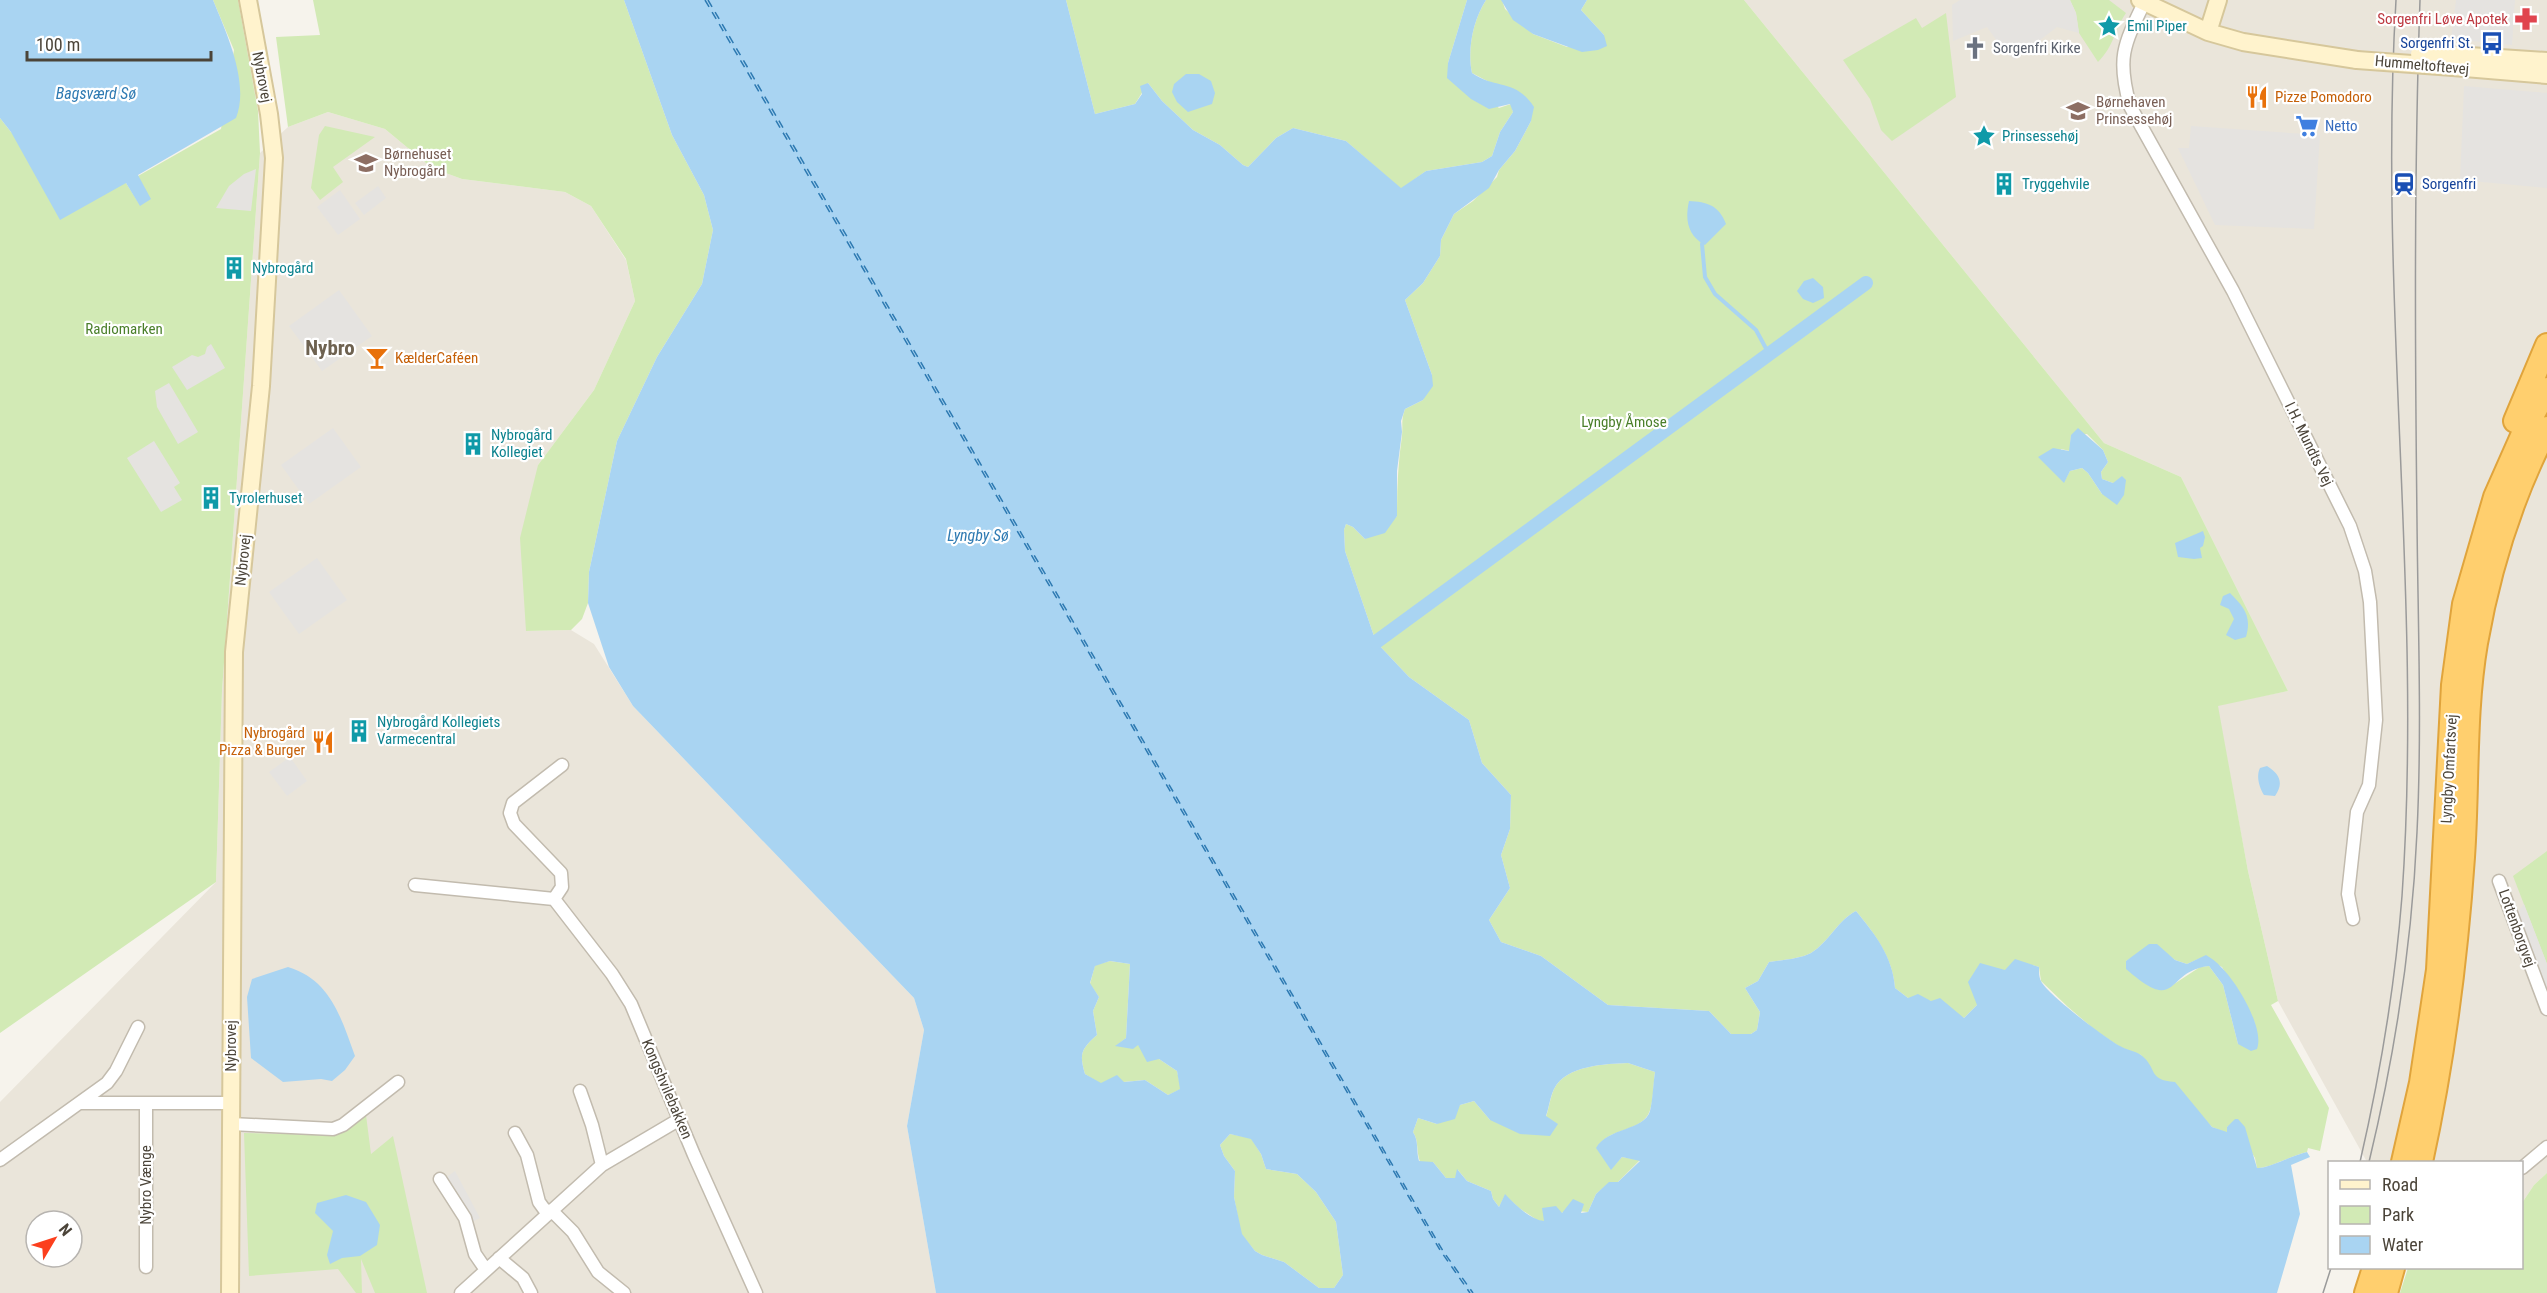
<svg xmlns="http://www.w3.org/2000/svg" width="2547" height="1293" font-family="'Roboto Condensed',sans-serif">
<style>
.residential{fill:#eae5da;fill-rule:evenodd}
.green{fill:#d2eab5;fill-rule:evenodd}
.parking{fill:#e5e3e0}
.water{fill:#a9d4f2;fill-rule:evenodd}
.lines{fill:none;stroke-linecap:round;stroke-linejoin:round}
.stream{stroke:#a9d4f2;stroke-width:4}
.canal{stroke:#a9d4f2;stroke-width:14}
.ferry{stroke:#2e7ab2;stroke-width:1.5;stroke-dasharray:8 6;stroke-linecap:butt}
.street-casing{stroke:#c2bbae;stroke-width:15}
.secondary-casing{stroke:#d6c79b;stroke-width:20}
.highway-casing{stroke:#e0a43c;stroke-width:26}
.street{stroke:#fff;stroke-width:12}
.secondary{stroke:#fff3cd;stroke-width:16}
.highway{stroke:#ffcf6e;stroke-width:22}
.tram{stroke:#9a9a9a;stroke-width:1.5}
.secondary-bridge-casing{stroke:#d6c79b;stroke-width:20;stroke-linecap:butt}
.secondary-bridge{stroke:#fff3cd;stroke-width:16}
.labels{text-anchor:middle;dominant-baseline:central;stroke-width:4.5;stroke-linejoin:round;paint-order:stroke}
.health-label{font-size:15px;fill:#be3a42;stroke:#fff;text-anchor:end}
.culture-label{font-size:15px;fill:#0d838f;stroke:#fff;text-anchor:start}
.transit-label{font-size:15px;fill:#164399;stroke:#fff;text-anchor:end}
.worship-label{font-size:15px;fill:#5b616d;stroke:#fff;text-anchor:start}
.street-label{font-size:15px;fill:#4b4439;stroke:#fff}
.food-label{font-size:15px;fill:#c56008;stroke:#fff;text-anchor:start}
.education-label{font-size:15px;fill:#785e54;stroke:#fff;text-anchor:start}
.shop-label{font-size:15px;fill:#366cbe;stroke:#fff;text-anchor:start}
.park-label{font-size:15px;fill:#4a7f2a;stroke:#fff}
.water-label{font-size:16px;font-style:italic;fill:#2e7ab2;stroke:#fff}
.district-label{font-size:21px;font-weight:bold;fill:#6e6250;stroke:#fff}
</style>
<rect width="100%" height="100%" fill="#f6f3ec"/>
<path class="residential" d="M1744 0H2547V1173L2534 1185 2522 1203V1162H2367L2278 1001 2248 871 2217 705 2288 691 2181 477 2104 443Z
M328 112 385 129 432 168 462 179 565 192 591 206 626 260 635 301 594 390 538 465 526 631 571 630 594 644 633 706 914 998 924 1030 907 1126 936 1293H0V1102L216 882 222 691 260 153 288 127ZM36 1221H72V1257H36Z"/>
<path class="green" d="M213 0H238L258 111 260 153 222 691 216 882 0 1033V118L11 132 126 183 140 205 138 176 221 129 234 50Z
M313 0H624L672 135 704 195 713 230 702 284 657 357 617 441 589 572 588 603 582 619 571 630 526 631 520 538 538 465 594 390 635 301 626 259 591 206 565 192 462 179 432 168 385 129 328 112 288 127 276 37 320 35Z
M1066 0H1467L1448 63 1499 108 1511 104 1513 112 1500 132 1492 156 1482 162 1426 171 1401 189 1346 141 1293 128 1276 138 1248 167 1243 165 1220 145 1193 130 1162 101 1148 83 1135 104 1095 114Z
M1486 0H1502L1505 9 1533 34 1567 47 1604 35 1581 10 1587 0H1744L2104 443 2181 477 2288 691 2218 706 2248 871 2278 1001 2271 1005 2329 1108 2320 1151 2308 1148 2307 1152C2293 1155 2268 1169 2257 1168L2255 1158 2234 1123 2227 1127V1133L2212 1127 2194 1108 2154 1077 2141 1055 2120 1047 2095 1030 2068 1007 2041 981 2039 967 2028 964 1977 1005 1964 1018 1931 1001 1908 998 1895 988C1893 958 1875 934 1856 911 1838 920 1829 942 1811 953 1800 959 1781 960 1769 962L1758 981 1745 988 1760 1012 1757 1030 1751 1034H1731L1709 1011 1608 1005 1541 956 1501 942 1489 920 1510 888 1501 855 1510 829 1511 795 1482 763 1469 720 1409 677 1376 642 1345 551 1344 530 1346 524 1353 527 1365 539 1397 516C1397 489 1398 463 1402 436 1403 425 1401 420 1405 409L1423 400 1432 375 1405 300 1423 283 1440 256 1441 240 1454 214 1473 201 1497 177 1499 170 1515 151 1531 121 1491 83 1472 73C1467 50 1473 20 1486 0ZM2087 434 2103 450 2108 462 2101 472 2102 479 2113 483 2102 494 2088 473 2082 468 2070 471 2064 482 2053 470 2061 449 2070 451 2071 435ZM2138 954H2167L2175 960 2187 964 2203 957 2222 967 2255 1023 2238 1044 2223 985 2209 966 2200 967 2168 988 2126 961Z
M2070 0H2109L2126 13C2114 31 2114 46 2098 62L2079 33 2076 13Z
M1946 13 1956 97 1892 141 1881 130 1870 99 1843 60 1916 18 1922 28Z
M325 126 375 137 333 167 343 182 320 200 311 188 319 135Z
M2547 851V964L2513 876Z
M1110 961 1130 964 1126 1038 1116 1046 1138 1045 1177 1071 1181 1089 1168 1095 1145 1080 1101 1084 1085 1074C1079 1054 1081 1049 1097 1035L1093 1011 1099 997 1090 984 1095 965Z
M1628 1063 1655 1072C1653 1084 1654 1104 1648 1115 1636 1133 1608 1128 1597 1148L1611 1169 1622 1157 1640 1160 1618 1182 1609 1183 1596 1194 1588 1212 1567 1210 1545 1222 1537 1220 1519 1208 1505 1195 1499 1207 1493 1199 1491 1191 1467 1181 1458 1170 1455 1179 1446 1178 1433 1162H1420C1416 1151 1419 1141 1413 1132L1418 1118 1437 1124 1460 1105 1474 1101 1490 1120 1546 1117C1549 1108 1550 1098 1554 1089 1566 1065 1606 1064 1628 1063Z
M366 1115 371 1154 393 1136 427 1293H375L361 1259 362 1293H356L338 1269 249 1276 244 1133 330 1135Z
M1230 1134 1251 1138 1261 1154 1266 1169 1297 1174 1316 1192 1336 1222 1343 1275 1334 1288H1319L1284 1262 1262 1255 1255 1251 1241 1234 1234 1197 1235 1171 1224 1156 1220 1145Z
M2547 1173V1293H2400L2408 1268H2522V1203L2534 1185Z"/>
<path class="parking" d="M1960 0H2070L2076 13 2079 33 2057 27 2014 60 2004 51 1987 27 1953 41 1952 5Z
M2456 0H2515L2512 45 2451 39Z
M2464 86 2547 93V188L2460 180Z
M2191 126 2320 135 2314 229 2215 225 2178 148H2189Z
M256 169 251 211 216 208 229 186 244 174Z
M378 186 386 198 364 215 355 203Z
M340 190 360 219 338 235 317 207Z
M339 290 372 336 322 371 289 326Z
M211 344 225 368 187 390 172 367 192 355 198 357 205 354 207 347Z
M169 383 198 432 178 444 157 407 155 391Z
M333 428 361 467 309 504 281 465Z
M154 441 180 483 174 487 182 500 161 512 127 458Z
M317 558 347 600 299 634 269 592Z
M290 757 307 781 287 796 269 772Z
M2524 904 2547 964V1012L2512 919Z
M455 1171 480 1218 466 1225 440 1182Z"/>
<path class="water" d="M0 0H213C226 32 250 83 236 118L138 175 151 199 140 206 126 183 60 220 11 132 0 118Z
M624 0H1066L1095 114 1135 104 1142 94 1140 86 1148 83 1162 101 1193 130 1220 145 1243 165 1248 167 1276 138 1293 128 1346 141 1401 188 1426 171 1482 162 1492 156 1500 132 1513 112 1510 104 1489 109 1471 99 1447 78 1448 63 1467 0H1486C1473 20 1467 50 1472 73 1497 90 1515 78 1534 107L1531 121 1515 151 1499 170 1489 188 1454 214 1441 240 1440 256 1423 283 1405 300 1432 375 1433 386 1423 400 1405 409 1401 421 1402 432 1397 471V516L1385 533 1365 539 1353 527 1346 524 1344 530 1345 551 1376 642 1409 677 1469 720 1482 763 1511 795 1510 829 1501 855 1510 888 1489 920 1501 942 1541 956 1608 1005 1709 1011 1731 1034H1751L1757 1030 1760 1012 1745 988 1758 981 1769 962C1781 960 1800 959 1811 953 1829 942 1838 920 1856 911 1875 934 1893 957 1895 988L1908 998 1918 994 1931 1001 1940 998 1964 1018 1977 1005 1968 982 1980 963 2005 970 2015 959 2039 967C2039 971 2039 978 2041 981 2047 994 2105 1038 2120 1046 2126 1050 2136 1051 2141 1055 2158 1068 2147 1080 2175 1082L2212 1127 2227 1132V1127L2235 1119H2238L2245 1127 2257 1168C2267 1169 2293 1155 2307 1152L2310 1157 2291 1165 2300 1214 2277 1293H936L907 1126 924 1030 914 998 633 706 609 667 588 603 589 572 617 441 657 357 702 284 713 230 704 195 672 135ZM1110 961 1130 964 1126 1038 1115 1046 1133 1049 1138 1045 1147 1062 1159 1059 1177 1071 1180 1089 1168 1095 1145 1080 1124 1082 1117 1075 1101 1083 1085 1074C1079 1054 1081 1049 1097 1035L1093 1011 1099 997 1090 983 1095 966ZM1628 1063 1655 1072C1653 1084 1653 1099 1650 1111 1644 1131 1608 1127 1596 1148L1611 1170 1622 1157 1640 1161 1618 1182H1609L1596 1194 1588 1212 1581 1213 1584 1204 1573 1199 1562 1213 1556 1206 1542 1208 1544 1221C1529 1219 1516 1205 1505 1194L1499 1207 1493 1199 1491 1191 1467 1181 1457 1169 1455 1178H1446L1433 1162 1419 1161C1416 1151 1419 1141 1413 1132L1418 1118 1437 1124 1455 1119 1460 1105 1474 1101 1490 1120 1520 1134 1550 1136 1558 1124 1546 1116C1549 1108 1550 1097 1554 1089 1566 1065 1606 1064 1628 1063ZM1230 1134 1251 1139 1261 1154 1266 1169 1297 1174 1316 1192 1336 1222 1343 1275 1334 1288H1319L1284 1262 1262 1255 1255 1251 1242 1234 1234 1197 1235 1171 1224 1156 1220 1145Z
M1501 0H1587L1581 10 1604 35 1607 46 1598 50 1582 52 1533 34 1513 20Z
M1186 74H1199L1211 81 1215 93 1212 104 1188 112 1177 102 1172 92 1174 84Z
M1689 201C1707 202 1719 205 1726 224L1705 245C1687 235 1685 219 1689 201Z
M1813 278 1823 287 1824 298 1813 303 1803 299 1797 291 1804 281Z
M2078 428 2103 450 2108 462 2101 472 2102 479 2113 483 2122 476 2126 480 2124 495 2117 505 2102 494 2088 473 2082 468 2070 471 2064 483 2038 457 2053 448 2069 451 2071 435Z
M2203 531 2205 537 2203 546 2200 548 2202 558 2194 559 2178 557 2175 543Z
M2230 593C2244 607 2252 616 2246 637L2235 640 2226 635 2234 619 2229 609 2220 605 2223 596Z
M2267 766C2280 774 2284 783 2275 796L2264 795C2259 787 2256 776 2260 768Z
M2149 944H2157L2175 960 2187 964 2206 955C2211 958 2217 962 2221 967 2236 981 2265 1028 2257 1049L2251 1051 2238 1044 2223 985 2209 966C2164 971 2180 1016 2126 969V961Z
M288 967C331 980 341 1018 355 1056L345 1070 332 1081 321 1079 283 1082 251 1058 247 997 252 979Z
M346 1195 366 1202 380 1225 377 1245 360 1256 342 1258 330 1264 327 1255 333 1231 315 1213 317 1203Z"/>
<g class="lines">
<path class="stream" d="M1702 244 1705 277 1715 294 1756 330 1769 354"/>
<path class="canal" d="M1376 642 1866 283"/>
<path class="ferry" d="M705 0 1440 1250 1470 1293
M708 0 1443 1251 1473 1293"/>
<g class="street-casing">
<path id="street" d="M2144 3C2123 46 2117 59 2130 106L2233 291 2350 526 2365 571 2370 602 2376 720 2369 785 2357 812 2348 894 2353 919
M2499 881 2547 1009
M415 885 554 899 612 974 631 1004 694 1155 756 1293
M554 899 562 887 561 873 514 824 510 813 513 803 562 765
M580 1091 592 1125 602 1165
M81 1103H231
M231 1124 333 1129 343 1125 398 1082
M515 1133 527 1155 539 1202 547 1213
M0 1160 107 1083 116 1071 138 1027
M2522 1168 2547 1147
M440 1179 465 1218 475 1254 486 1270
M551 1210 573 1232 598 1272 624 1293
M499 1258 523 1278 531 1293
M146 1267V1103
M461 1293 602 1165 680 1119"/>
</g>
<g class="secondary-casing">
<path id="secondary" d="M2140 0 2208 32 2243 42 2357 60
M2208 32 2218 0
M2454 55 2547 61
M2453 67 2547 75
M230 1293 234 652 261 386 274 158 269 114 248 0"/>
</g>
<g class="highway-casing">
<path id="highway" d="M2515 421 2547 345
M2403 1162 2421 1083 2438 970 2453 685 2464 604 2495 497 2526 427 2547 389
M2421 1162C2443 1061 2456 960 2463 857 2468 786 2464 713 2476 643 2489 569 2512 495 2547 428
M2366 1293 2374 1268
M2386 1293 2393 1268"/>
</g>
<use href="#street" class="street"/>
<use href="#secondary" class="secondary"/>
<use href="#highway" class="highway"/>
<path class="tram" d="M2360 1162C2380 1075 2395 986 2402 896 2423 598 2378 299 2396 0
M2369 1162C2395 1054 2412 944 2417 832 2422 729 2418 625 2417 522 2415 348 2414 174 2420 0
M2323 1293 2331 1268"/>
<g class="secondary-bridge-casing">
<path id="secondary-bridge" d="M2419 54 2454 55
M2357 60 2453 67"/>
</g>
<use href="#secondary-bridge" class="secondary-bridge"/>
</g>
<defs>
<g id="pharmacy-bare" transform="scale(1.8)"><path d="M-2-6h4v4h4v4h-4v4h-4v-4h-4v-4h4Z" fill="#e0444e" stroke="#fff" stroke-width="2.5" paint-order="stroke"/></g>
<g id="sight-bare" transform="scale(1.8)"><path d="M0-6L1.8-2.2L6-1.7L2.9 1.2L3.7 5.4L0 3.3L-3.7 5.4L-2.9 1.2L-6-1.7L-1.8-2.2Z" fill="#0f9aa8" stroke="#fff" stroke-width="2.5" paint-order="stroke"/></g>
<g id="bus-bare" transform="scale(1.8)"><path d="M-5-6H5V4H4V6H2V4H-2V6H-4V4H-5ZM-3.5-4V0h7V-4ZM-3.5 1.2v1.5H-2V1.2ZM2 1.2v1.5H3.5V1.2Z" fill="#1a4fb4" stroke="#fff" stroke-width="2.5" paint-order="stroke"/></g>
<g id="church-bare" transform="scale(1.8)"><path d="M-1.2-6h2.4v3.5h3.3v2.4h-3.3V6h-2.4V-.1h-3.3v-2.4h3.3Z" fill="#6b7280" stroke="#fff" stroke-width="2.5" paint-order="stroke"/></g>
<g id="restaurant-bare" transform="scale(1.8)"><path d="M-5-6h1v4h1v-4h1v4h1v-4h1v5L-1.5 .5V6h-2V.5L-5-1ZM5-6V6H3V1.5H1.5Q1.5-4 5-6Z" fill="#e8710a" stroke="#fff" stroke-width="2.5" paint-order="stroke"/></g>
<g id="school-bare" transform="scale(1.8)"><path d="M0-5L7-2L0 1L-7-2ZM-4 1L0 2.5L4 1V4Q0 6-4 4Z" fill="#8d6e63" stroke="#fff" stroke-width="2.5" paint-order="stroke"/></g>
<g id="supermarket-bare" transform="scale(1.8)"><path d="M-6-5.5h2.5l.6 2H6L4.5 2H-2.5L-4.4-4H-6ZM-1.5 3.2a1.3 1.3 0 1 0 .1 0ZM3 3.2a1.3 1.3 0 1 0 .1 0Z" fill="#3f7fe0" stroke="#fff" stroke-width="2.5" paint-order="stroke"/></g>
<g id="building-bare" transform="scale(1.8)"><path d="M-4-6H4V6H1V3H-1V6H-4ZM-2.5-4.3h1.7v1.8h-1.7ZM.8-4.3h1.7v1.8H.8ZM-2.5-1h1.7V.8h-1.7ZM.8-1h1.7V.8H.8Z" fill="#0f9aa8" stroke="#fff" stroke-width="2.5" paint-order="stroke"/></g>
<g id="station-bare" transform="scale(1.8)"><path d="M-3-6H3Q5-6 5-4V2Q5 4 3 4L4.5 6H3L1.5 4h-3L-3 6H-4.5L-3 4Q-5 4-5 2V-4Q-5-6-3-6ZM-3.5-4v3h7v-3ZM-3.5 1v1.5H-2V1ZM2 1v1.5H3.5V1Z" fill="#1a4fb4" stroke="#fff" stroke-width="2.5" paint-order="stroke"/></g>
<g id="bar-bare" transform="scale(1.8)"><path d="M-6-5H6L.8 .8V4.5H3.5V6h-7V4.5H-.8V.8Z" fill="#e8710a" stroke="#fff" stroke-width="2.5" paint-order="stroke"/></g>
</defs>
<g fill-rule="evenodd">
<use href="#pharmacy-bare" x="2526" y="19"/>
<use href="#sight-bare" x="2109" y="26"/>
<use href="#bus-bare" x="2492" y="43"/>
<use href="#church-bare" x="1975" y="48"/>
<use href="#restaurant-bare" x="2257" y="97"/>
<use href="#school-bare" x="2078" y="111"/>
<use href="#supermarket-bare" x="2307" y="126"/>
<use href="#sight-bare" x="1984" y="136"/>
<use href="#school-bare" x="366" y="163"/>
<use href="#building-bare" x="2004" y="184"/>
<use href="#station-bare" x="2404" y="184"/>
<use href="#building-bare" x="234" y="268"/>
<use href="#bar-bare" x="377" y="358"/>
<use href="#building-bare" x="473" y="444"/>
<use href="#building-bare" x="211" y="498"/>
<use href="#building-bare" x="359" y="731"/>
<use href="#restaurant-bare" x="323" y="742"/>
</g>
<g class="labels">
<g class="health-label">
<text x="2508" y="19">Sorgenfri Løve Apotek</text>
</g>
<g class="culture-label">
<text x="2127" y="26">Emil Piper</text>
<text x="2002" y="136">Prinsessehøj</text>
<text x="2022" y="184">Tryggehvile</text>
<text x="252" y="268">Nybrogård</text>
<text x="491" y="435">Nybrogård<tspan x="491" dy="17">Kollegiet</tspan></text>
<text x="229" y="498">Tyrolerhuset</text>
<text x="377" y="722">Nybrogård Kollegiets<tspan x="377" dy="17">Varmecentral</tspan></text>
</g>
<g class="transit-label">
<text x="2474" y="43">Sorgenfri St.</text>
<text x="2422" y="184" text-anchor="start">Sorgenfri</text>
</g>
<g class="worship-label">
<text x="1993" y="48">Sorgenfri Kirke</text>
</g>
<g class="street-label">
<text transform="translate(2422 65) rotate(5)">Hummeltoftevej</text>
<text transform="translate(262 77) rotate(79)">Nybrovej</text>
<text transform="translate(2309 444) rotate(64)">I.H. Mundts Vej</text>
<text transform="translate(243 560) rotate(-84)">Nybrovej</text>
<text transform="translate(2449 769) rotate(-87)">Lyngby Omfartsvej</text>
<text transform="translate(2517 928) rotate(70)">Lottenborgvej</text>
<text transform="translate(231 1046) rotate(-90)">Nybrovej</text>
<text transform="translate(667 1089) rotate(67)">Kongshvilebakken</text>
<text transform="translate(146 1185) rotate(-90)">Nybro Vænge</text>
</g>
<g class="food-label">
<text x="2275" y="97">Pizze Pomodoro</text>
<text x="395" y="358">KælderCaféen</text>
<text x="305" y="733" text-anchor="end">Nybrogård<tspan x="305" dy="17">Pizza &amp; Burger</tspan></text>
</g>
<g class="education-label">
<text x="2096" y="102">Børnehaven<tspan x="2096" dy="17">Prinsessehøj</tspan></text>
<text x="384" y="154">Børnehuset<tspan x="384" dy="17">Nybrogård</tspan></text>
</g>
<g class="shop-label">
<text x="2325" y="126">Netto</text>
</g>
<g class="park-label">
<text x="124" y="329">Radiomarken</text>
<text x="1624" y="422">Lyngby Åmose</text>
</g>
<g class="water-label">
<text x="96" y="93">Bagsværd Sø</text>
<text x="978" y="535">Lyngby Sø</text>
</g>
<g class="district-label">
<text x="330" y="348">Nybro</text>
</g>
</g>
<rect x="2328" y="1161" width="195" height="108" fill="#ffffff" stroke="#b7b4b0" stroke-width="1.5"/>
<rect x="2340" y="1180" width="30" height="9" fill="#fff3cd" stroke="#b7b4b0" stroke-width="1.5"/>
<text x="2382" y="1191" font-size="18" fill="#4b4439">Road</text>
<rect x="2340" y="1206" width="30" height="18" fill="#d2eab5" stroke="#b7b4b0" stroke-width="1.5"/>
<text x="2382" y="1221" font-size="18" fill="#4b4439">Park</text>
<rect x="2340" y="1236" width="30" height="18" fill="#a9d4f2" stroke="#b7b4b0" stroke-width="1.5"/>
<text x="2382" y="1251" font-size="18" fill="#4b4439">Water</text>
<g transform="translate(54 1239) rotate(51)"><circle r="28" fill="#ffffff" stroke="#b7b4b0" stroke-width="1.5"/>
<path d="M0-4.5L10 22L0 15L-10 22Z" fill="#fc3f1d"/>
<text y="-9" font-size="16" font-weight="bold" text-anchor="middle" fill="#4b4439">N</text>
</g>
<path d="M27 51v9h184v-9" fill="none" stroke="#4b4439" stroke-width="3"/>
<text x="36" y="51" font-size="18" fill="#4b4439" stroke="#ffffff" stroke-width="4.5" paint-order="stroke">100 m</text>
</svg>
